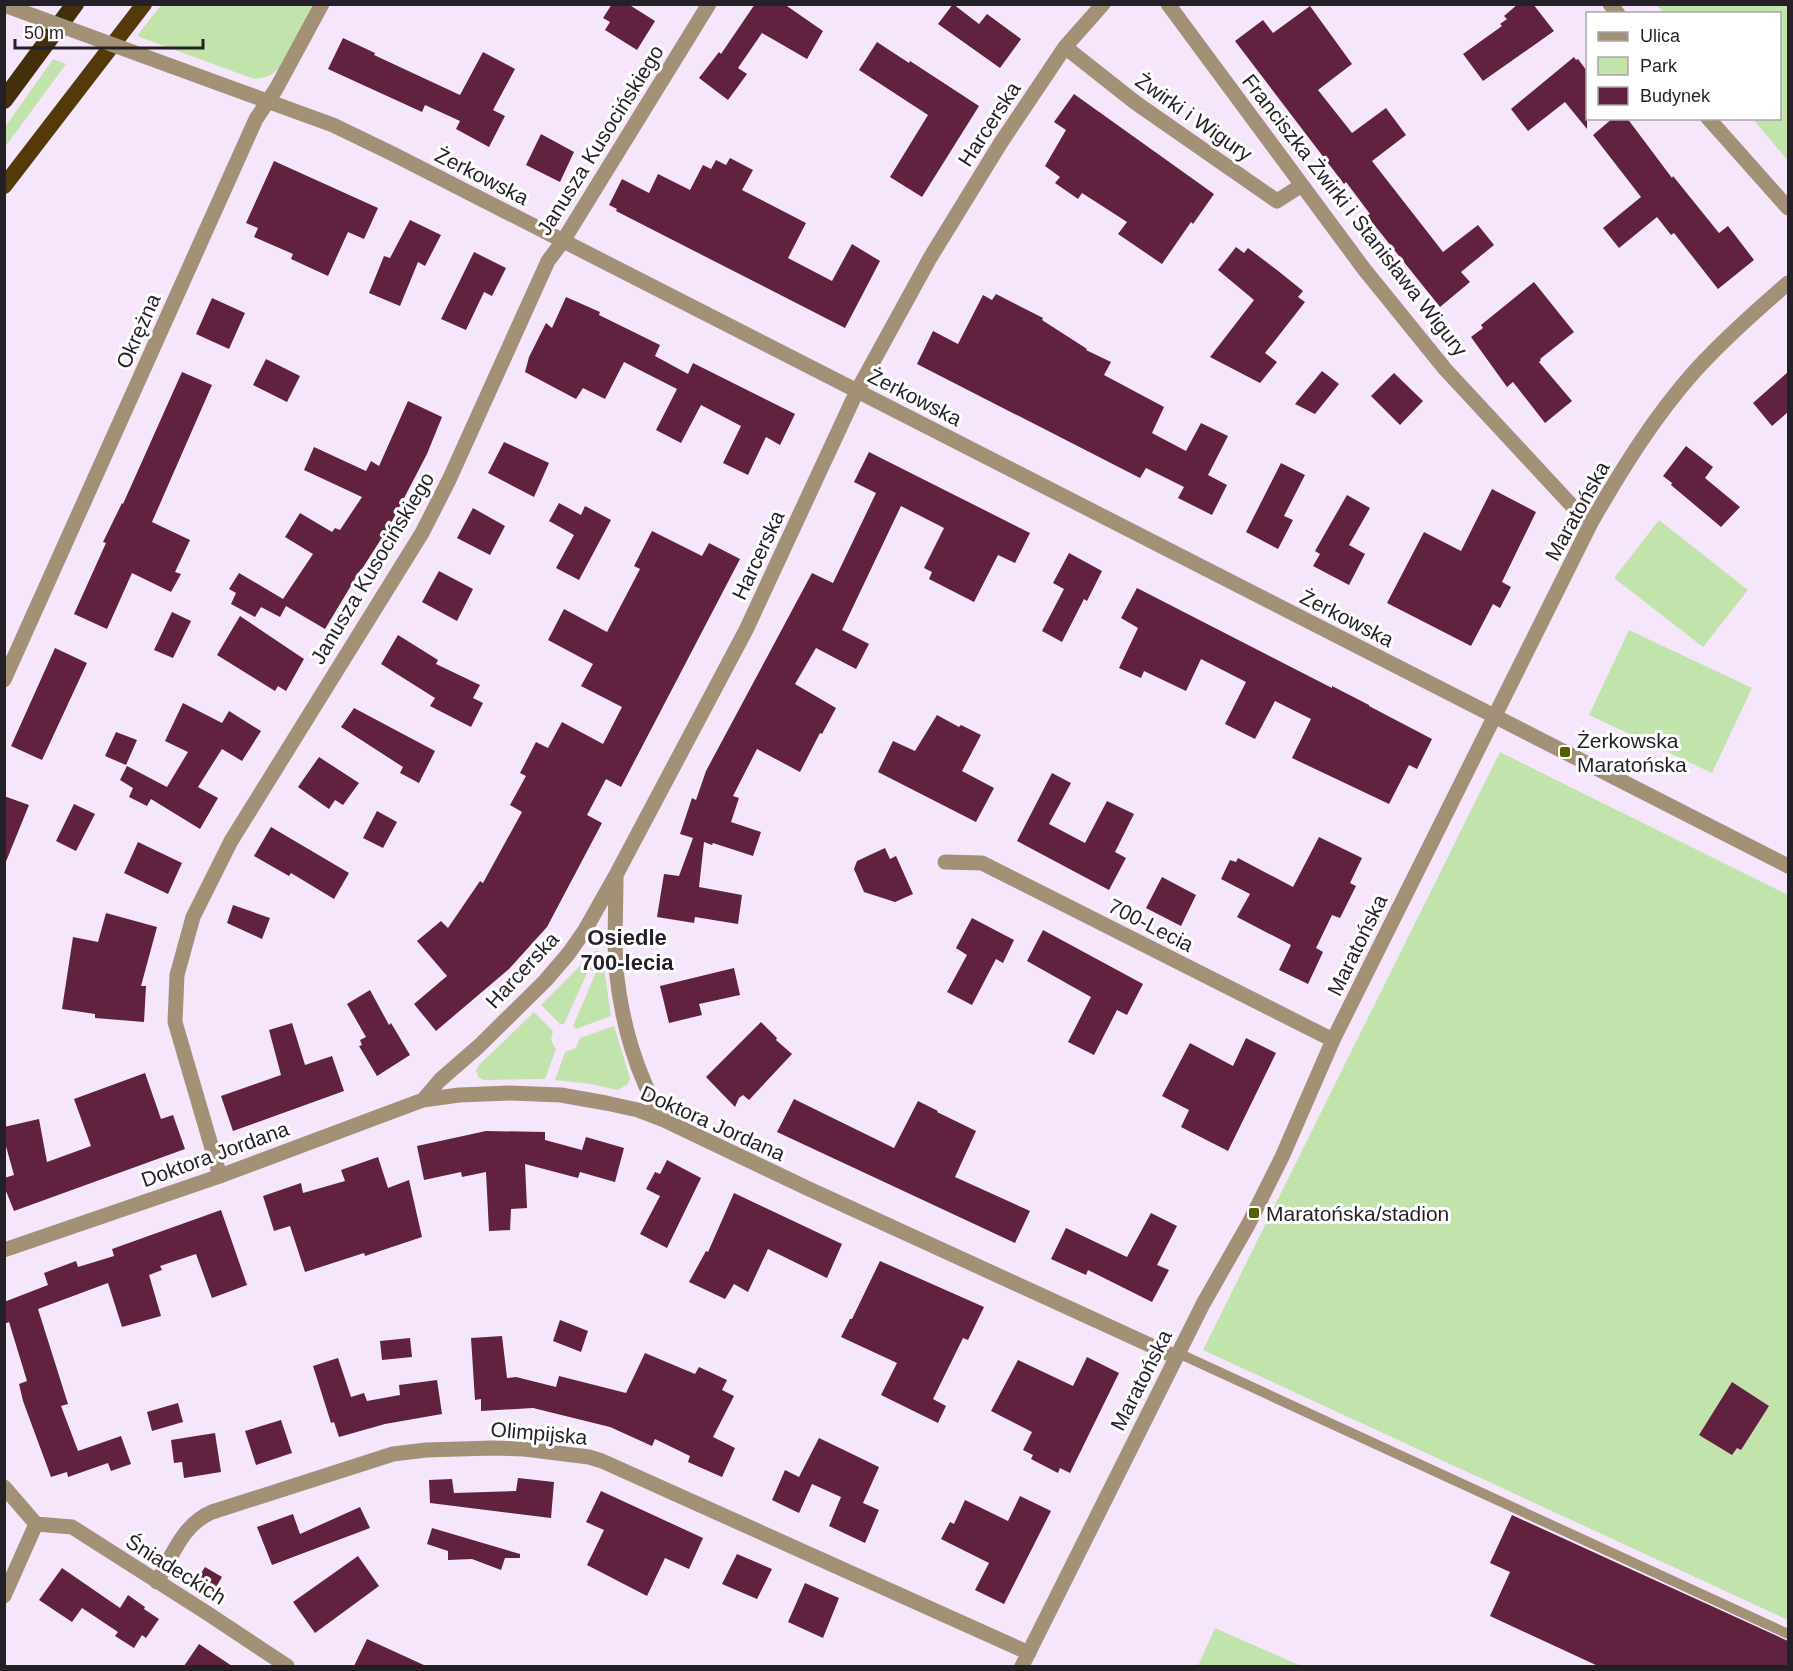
<svg xmlns="http://www.w3.org/2000/svg" width="1793" height="1671" font-family="Helvetica,sans-serif">
<style>
.green{fill:#c2e4ac}
.building{fill:#60223f}
.lines{fill:none;stroke-linecap:round;stroke-linejoin:round}
.service{stroke:#a29176;stroke-width:10}
.minor{stroke:#a29176;stroke-width:15}
.tertiary{stroke:#a29176;stroke-width:15}
.trunk{stroke:#533a08;stroke-width:16}
.motorway{stroke:#432f0a;stroke-width:18}
.tertiary-bridge{stroke:#a29176;stroke-width:15}
.poi-dot{fill:#546101;stroke:#fff;stroke-width:2}
.labels{text-anchor:middle;dominant-baseline:central;stroke-width:6;stroke-linejoin:round;paint-order:stroke}
.street-label{font-size:21px;fill:#251f27;stroke:#fff}
.poi-label{font-size:21px;fill:#251f27;stroke:#fff;text-anchor:start}
.neighbourhood-label{font-size:22px;font-weight:bold;fill:#251f27;stroke:#fff}
</style>
<rect width="100%" height="100%" fill="#f6e6fc"/>
<path class="green" d="M161 5H314L279 68C271 76 266 78 254 79L137 36Z
M1656 5H1788V161L1753 119 1780 118V14L1664 13Z
M53 59 66 64 5 147V127Z
M1659 520 1748 590 1703 647 1614 578Z
M1629 630 1752 688 1712 773 1589 715Z
M1500 752 1788 895V1620L1203 1350Z
M595 951H598L602 955 611 1016 576 1029 573 1026 596 972 589 969 564 1024H560L541 1005Z
M534 1012 553 1031 551 1040 556 1049 545 1079 484 1080 479 1078 476 1071 478 1066Z
M614 1026 629 1075 630 1079 627 1085 617 1090 591 1084 555 1080 565 1052 576 1048 580 1038Z
M1215 1628 1301 1666H1198Z"/>
<path class="building" d="M612 4H628L655 21 637 50 605 30 610 22 603 18Z
M755 4H784L823 31 807 59 762 33 738 68 747 74 728 100 699 78 719 52 721 54Z
M953 4 979 24 987 14 1021 39 1000 68 938 24Z
M1518 4H1533L1554 31 1483 81 1463 54 1502 26 1500 24 1507 19 1504 16Z
M1310 6 1352 64 1318 90 1352 133 1386 108 1406 135 1372 161 1443 252 1478 225 1494 245 1461 272 1470 282 1440 307 1367 216 1370 214 1346 182 1344 184 1235 41 1263 20 1273 33Z
M343 38 375 53 374 55 460 95 483 52 515 69 493 110 505 116 489 147 456 129 460 121 425 105 422 112 328 69Z
M877 42 909 63 910 61 979 106 922 197 890 177 928 115 859 70Z
M1574 57 1576 60 1578 59 1587 71V129L1565 102 1528 131 1511 109Z
M1074 94 1214 194 1193 224 1191 222 1162 264 1118 234 1127 222 1082 193 1078 199 1055 183 1060 177 1045 166 1066 130 1054 122Z
M1613 118H1627L1672 178 1673 176 1719 233 1728 226 1754 260 1718 289 1674 233 1671 235 1657 217 1619 248 1603 228 1641 197 1593 135Z
M541 134 574 152 560 182 526 165Z
M730 158 753 170 742 190 806 223 788 258 832 281 852 244 880 261 845 328 616 211 617 209 609 205 622 179 649 193 658 174 690 190 703 165 711 169 716 160 726 165Z
M274 161 378 208 364 239 348 232 328 276 291 259 293 254 254 237 258 228 246 223Z
M410 220 441 235 425 266 418 262 400 306 369 293 384 256 390 258Z
M1236 247 1244 253 1248 248 1277 270 1303 291 1298 297 1305 302 1265 353 1277 362 1260 383 1210 357 1254 300 1218 270Z
M474 252 506 268 492 296 484 292 466 330 441 319Z
M1534 282 1574 332 1540 359 1541 360 1539 362 1572 401 1545 423 1513 382 1507 387 1471 337 1483 328 1481 325Z
M996 294 1043 318 1042 320 1087 349 1086 350 1111 362 1104 375 1164 407 1152 433 1186 451 1201 423 1228 436 1208 475 1227 485 1212 515 1178 498 1184 487 1146 468 1140 478 917 364 933 331 958 344 983 295 992 300Z
M566 297 600 312 599 315 660 345 655 356 688 374 693 363 795 414 780 445 766 437 748 475 723 463 741 426 701 405 681 443 656 430 677 389 624 362 605 399 583 388 576 399 525 372 529 357 546 323 552 328Z
M212 298 245 313 229 349 196 334Z
M266 359 300 376 287 402 253 385Z
M1322 371 1339 384 1315 414 1295 404Z
M182 372 212 385 152 522 190 540 175 572 181 574 171 592 132 573 107 629 74 614 106 543 103 542 122 503 123 504Z
M1788 372V412L1772 426 1753 403Z
M1394 373 1423 401 1400 425 1371 396Z
M408 401 442 417 427 454 390 525 362 569H361L325 629 286 606 280 617 261 607 255 617 231 604 236 593 229 589 239 573 283 599 313 554 285 537 300 513 332 532 335 528 340 530 362 497 304 470 314 447 366 471 371 461 379 466Z
M504 442 549 463 534 497 488 473Z
M1686 446 1713 467 1705 478 1740 507 1721 527 1671 485 1672 483 1663 476Z
M869 452 1030 533 1015 563 998 555 974 602 929 579 932 572 924 568 944 528 901 506 842 630 869 644 856 669 816 648 795 684 836 708 822 734 820 733 800 772 757 749 733 796 739 798 731 822 761 832 753 856 713 843 712 845 704 842 699 887 742 895 738 924 695 917 694 923 657 917 664 874 679 876 693 838 680 834 692 798 696 800 706 771 812 573 833 583 876 493 854 482Z
M1281 463 1305 475 1284 516 1293 520 1278 549 1246 532Z
M1492 489 1536 512 1502 582 1511 587 1500 608 1493 604 1471 646 1387 603 1424 532 1461 551Z
M1347 495 1370 508 1349 545 1365 554 1349 585 1313 566 1320 554 1315 551Z
M559 503 581 515 585 506 611 520 579 580 556 568 574 535 549 521Z
M473 508 505 526 490 555 457 538Z
M652 531 702 556 709 543 740 559 621 787 606 779 587 815 602 823 547 927 509 969 436 1031 414 1004 447 976 417 941 441 921 448 928 480 881 483 883 522 812 510 805 526 776 520 773 536 742 548 748 562 722 603 744 622 707 581 686 593 664 548 640 564 609 607 632 640 569 634 566Z
M1069 553 1102 571 1087 601 1084 599 1062 642 1042 631 1064 589 1053 583Z
M439 571 473 589 457 621 422 602Z
M1137 588 1332 688V686L1369 705V706L1432 739 1417 769 1409 765 1389 804 1292 758 1311 719 1275 701 1255 739 1225 724 1246 682 1201 659 1186 691 1144 671 1141 678 1119 668 1138 628 1121 618Z
M172 612 191 621 173 658 154 650Z
M240 616 304 659 286 691 278 686 275 691 217 655Z
M398 635 438 660 436 664 480 685 473 698 483 703 471 727 430 706 435 698 381 664Z
M55 648 87 663 42 760 11 746Z
M183 703 222 723 229 711 261 731 242 761 222 749 198 787 218 798 200 829 151 799 147 806 129 797 133 788 120 780 127 766 167 787 188 752 165 741Z
M354 708 435 751 419 783 400 773 403 767 341 727Z
M937 715 959 727 961 725 981 735 962 771 994 788 976 822 878 772 893 741 915 751Z
M116 732 137 740 126 765 105 756Z
M319 757 359 783 343 805 335 800 329 809 298 787Z
M1052 773 1071 783 1049 824 1085 843 1107 801 1134 814 1115 852 1126 858 1109 890 1017 841Z
M4 796 29 805 5 864H4Z
M74 804 95 814 76 851 56 841Z
M377 811 397 822 383 848 363 838Z
M271 827 349 873 334 899 291 873 289 876 254 856Z
M1319 837 1362 858 1350 883 1356 886 1340 918 1332 915 1316 948 1323 952 1308 984 1279 970 1291 945 1237 917 1250 894 1221 879 1230 860 1236 862 1238 858 1293 887Z
M138 842 182 863 168 894 124 873Z
M885 848 890 859 896 856 913 894 895 902 864 892 854 869 857 861Z
M1162 877 1196 895 1181 926 1146 908Z
M233 905 270 918 262 939 227 923Z
M106 913 157 927 141 986H146L144 1022 95 1018V1014L62 1009 73 937 98 942Z
M972 918 1014 940 1003 963 996 959 972 1005 947 992 967 955 956 948Z
M1043 930 1143 984 1127 1015 1117 1010 1094 1055 1068 1042 1091 997 1027 961Z
M734 968 740 995 699 1004 702 1015 669 1023 660 986Z
M370 990 389 1025 391 1023 410 1055 377 1076 359 1046 362 1045 360 1040 366 1037 347 1004Z
M761 1022 777 1038 776 1040 792 1054 749 1100 743 1095 739 1098 735 1107 706 1077Z
M292 1023 305 1065 332 1056 344 1091 233 1131 221 1096 281 1075 269 1030Z
M1246 1038 1276 1053 1228 1151 1181 1127 1189 1110 1162 1096 1190 1043 1233 1066Z
M145 1073 161 1119 173 1115 185 1149 14 1211 4 1186V1178L14 1175 4 1139V1127L39 1119 47 1162 91 1146 74 1099Z
M794 1099 894 1148 918 1101 938 1111 937 1112 976 1131 955 1177 1030 1211 1015 1243 777 1132Z
M486 1131 545 1132V1140L582 1150 586 1137 624 1148 615 1182 580 1172 578 1178 525 1164 527 1208 511 1209 510 1230 489 1231 486 1172 462 1177 461 1172 424 1180 417 1146Z
M378 1157 388 1188 409 1180 422 1237 365 1256 364 1253 305 1272 290 1226 274 1231 263 1196 301 1183 303 1193 345 1181 341 1170Z
M667 1160 701 1178 667 1248 640 1234 660 1196 646 1189 655 1172 660 1174Z
M734 1193 842 1244 827 1278 768 1249 748 1292 734 1284 725 1299 689 1282 706 1251 708 1252Z
M221 1210 247 1285 212 1298 196 1254 160 1266 162 1270 149 1275 161 1316 122 1327 108 1283 38 1309 68 1404 61 1406 78 1451 121 1436 131 1464 111 1471 108 1463 68 1477 67 1472 51 1477 23 1401 19 1384 27 1381 9 1322 4 1324V1302L48 1285 44 1273 76 1261 78 1267 114 1256 112 1249Z
M1151 1213 1177 1226 1157 1265 1169 1270 1152 1302 1088 1270 1086 1275 1051 1259 1066 1228 1127 1257Z
M880 1261 984 1307 968 1340 963 1338 933 1399 946 1406 938 1423 881 1395 897 1363 841 1337 850 1319H852Z
M560 1320 588 1331 581 1352 553 1341Z
M502 1336 507 1378 516 1377 556 1387 559 1376 626 1393 645 1353 695 1374 699 1367 727 1380 722 1390 734 1396 713 1437 735 1448 722 1477 688 1462 690 1456 655 1439 652 1446 610 1427 533 1408 481 1411V1399L475 1400 471 1338Z
M410 1338 412 1357 382 1360 380 1341Z
M1087 1357 1119 1373 1070 1473 1060 1468 1058 1473 1031 1459 1033 1455 1023 1450 1032 1432 991 1411 1018 1360 1073 1386Z
M338 1358 351 1397 364 1393 367 1401 400 1395 399 1385 437 1380 442 1414 385 1424 339 1437 334 1422 331 1423 313 1366Z
M1732 1382 1769 1406 1741 1450 1737 1448 1732 1455 1699 1435Z
M178 1403 183 1422 152 1431 147 1412Z
M281 1420 292 1453 256 1465 245 1431Z
M215 1433 221 1472 184 1478 182 1462 174 1463 171 1440Z
M819 1438 879 1467 863 1503 879 1510 865 1543 829 1526 841 1497 812 1484 799 1513 772 1500 785 1470 799 1477Z
M518 1478 554 1482 551 1518 430 1503 429 1480 452 1479 454 1493 516 1491Z
M601 1491 703 1538 689 1569 665 1558 647 1596 587 1565 604 1530 586 1522Z
M1020 1496 1051 1511 1004 1604 975 1590 989 1563 941 1539 950 1522 954 1524 965 1500 1008 1521Z
M360 1507 370 1528 272 1565 257 1527 293 1514 300 1534Z
M1512 1515 1788 1641V1666H1598L1490 1616 1510 1572 1490 1563Z
M432 1528 520 1554V1558H505L501 1570 472 1559 448 1560V1551L427 1544Z
M737 1554 772 1569 757 1599 722 1584Z
M358 1556 379 1586 315 1633 293 1602Z
M205 1567 222 1577 212 1594 194 1584Z
M62 1568 120 1608 128 1595 145 1607 144 1609 159 1619 146 1638 142 1635 134 1648 115 1636 118 1632 82 1608 72 1622 39 1600Z
M805 1583 839 1598 823 1638 788 1622Z
M367 1639 426 1666H354Z
M199 1644 232 1666H184Z"/>
<g class="lines">
<path class="service" d="M1178 1353 1788 1634"/>
<path class="minor" d="M1168 4 1364 269 1445 369 1575 509 1592 521
M1065 47 1136 103 1277 201 1302 185
M4 680 256 119 276 89 322 4
M945 862 982 863 1333 1040
M616 877C616 907 614 938 616 968 621 1020 636 1076 664 1120
M423 1100 440 1080 479 1046 545 981 569 953 585 930 616 875 746 630 857 391 930 258 1000 144 1065 47 1103 4
M220 1176 175 1022 177 975 193 917 231 841 422 533 449 480 548 261 563 241 709 4
M4 1250 220 1176 423 1100 459 1095 510 1093 561 1095 606 1103 638 1110 664 1120 809 1189 1176 1357
M4 1487 36 1524
M36 1524 72 1527 207 1613 287 1666
M157 1582C172 1556 183 1524 212 1512L393 1454 426 1450 493 1448 524 1449 589 1457 602 1461 1029 1653
M4 1596 36 1524
M1022 1666 1203 1304 1248 1225 1282 1157 1333 1040 1592 521C1622 469 1654 417 1694 372 1723 340 1756 311 1788 283"/>
<path class="tertiary" d="M1610 4 1618 14
M171 66 333 125 393 154 1788 866
M1708 118 1788 208"/>
<path class="trunk" d="M4 186 144 4"/>
<path class="motorway" d="M4 100 75 4"/>
<path class="tertiary-bridge" d="M4 5 171 66"/>
</g>
<g class="poi-dot">
<rect x="1559" y="746" width="12" height="12" rx="3"/>
<rect x="1248" y="1207" width="12" height="12" rx="3"/>
</g>
<g class="labels">
<g class="street-label">
<text transform="translate(1194 117) rotate(35)">Żwirki i Wigury</text>
<text transform="translate(989 124) rotate(-57)">Harcerska</text>
<text transform="translate(600 140) rotate(-58)">Janusza Kusocińskiego</text>
<text transform="translate(482 176) rotate(27)">Żerkowska</text>
<text transform="translate(1355 215) rotate(52)">Franciszka Żwirki i Stanisława Wigury</text>
<text transform="translate(138 331) rotate(-66)">Okrężna</text>
<text transform="translate(915 397) rotate(27)">Żerkowska</text>
<text transform="translate(1577 511) rotate(-61)">Maratońska</text>
<text transform="translate(758 555) rotate(-65)">Harcerska</text>
<text transform="translate(372 568) rotate(-59)">Janusza Kusocińskiego</text>
<text transform="translate(1347 618) rotate(27)">Żerkowska</text>
<text transform="translate(1151 925) rotate(27)">700-Lecia</text>
<text transform="translate(1357 945) rotate(-64)">Maratońska</text>
<text transform="translate(522 970) rotate(-47)">Harcerska</text>
<text transform="translate(713 1123) rotate(24)">Doktora Jordana</text>
<text transform="translate(215 1154) rotate(-20)">Doktora Jordana</text>
<text transform="translate(1141 1380) rotate(-63)">Maratońska</text>
<text transform="translate(539 1433) rotate(5)">Olimpijska</text>
<text transform="translate(176 1569) rotate(32)">Śniadeckich</text>
</g>
<g class="poi-label">
<text x="1577" y="740">Żerkowska<tspan x="1577" dy="24">Maratońska</tspan></text>
<text x="1266" y="1213">Maratońska/stadion</text>
</g>
<g class="neighbourhood-label">
<text x="627" y="937">Osiedle<tspan x="627" dy="25">700-lecia</tspan></text>
</g>
</g>
<rect width="1793" height="1671" fill="none" stroke="#251f27" stroke-width="12"/>
<rect x="1586" y="12" width="195" height="108" fill="#ffffff" stroke="#a8a5a9" stroke-width="1.5"/>
<rect x="1598" y="32" width="30" height="9" fill="#a29176" stroke="#a8a5a9" stroke-width="1.5"/>
<text x="1640" y="42" font-size="18" fill="#251f27">Ulica</text>
<rect x="1598" y="57" width="30" height="18" fill="#c2e4ac" stroke="#a8a5a9" stroke-width="1.5"/>
<text x="1640" y="72" font-size="18" fill="#251f27">Park</text>
<rect x="1598" y="87" width="30" height="18" fill="#60223f" stroke="#a8a5a9" stroke-width="1.5"/>
<text x="1640" y="102" font-size="18" fill="#251f27">Budynek</text>
<path d="M15 39v9h188v-9" fill="none" stroke="#251f27" stroke-width="3"/>
<text x="24" y="39" font-size="18" fill="#251f27" stroke="#ffffff" stroke-width="4.5" paint-order="stroke">50 m</text>
</svg>
